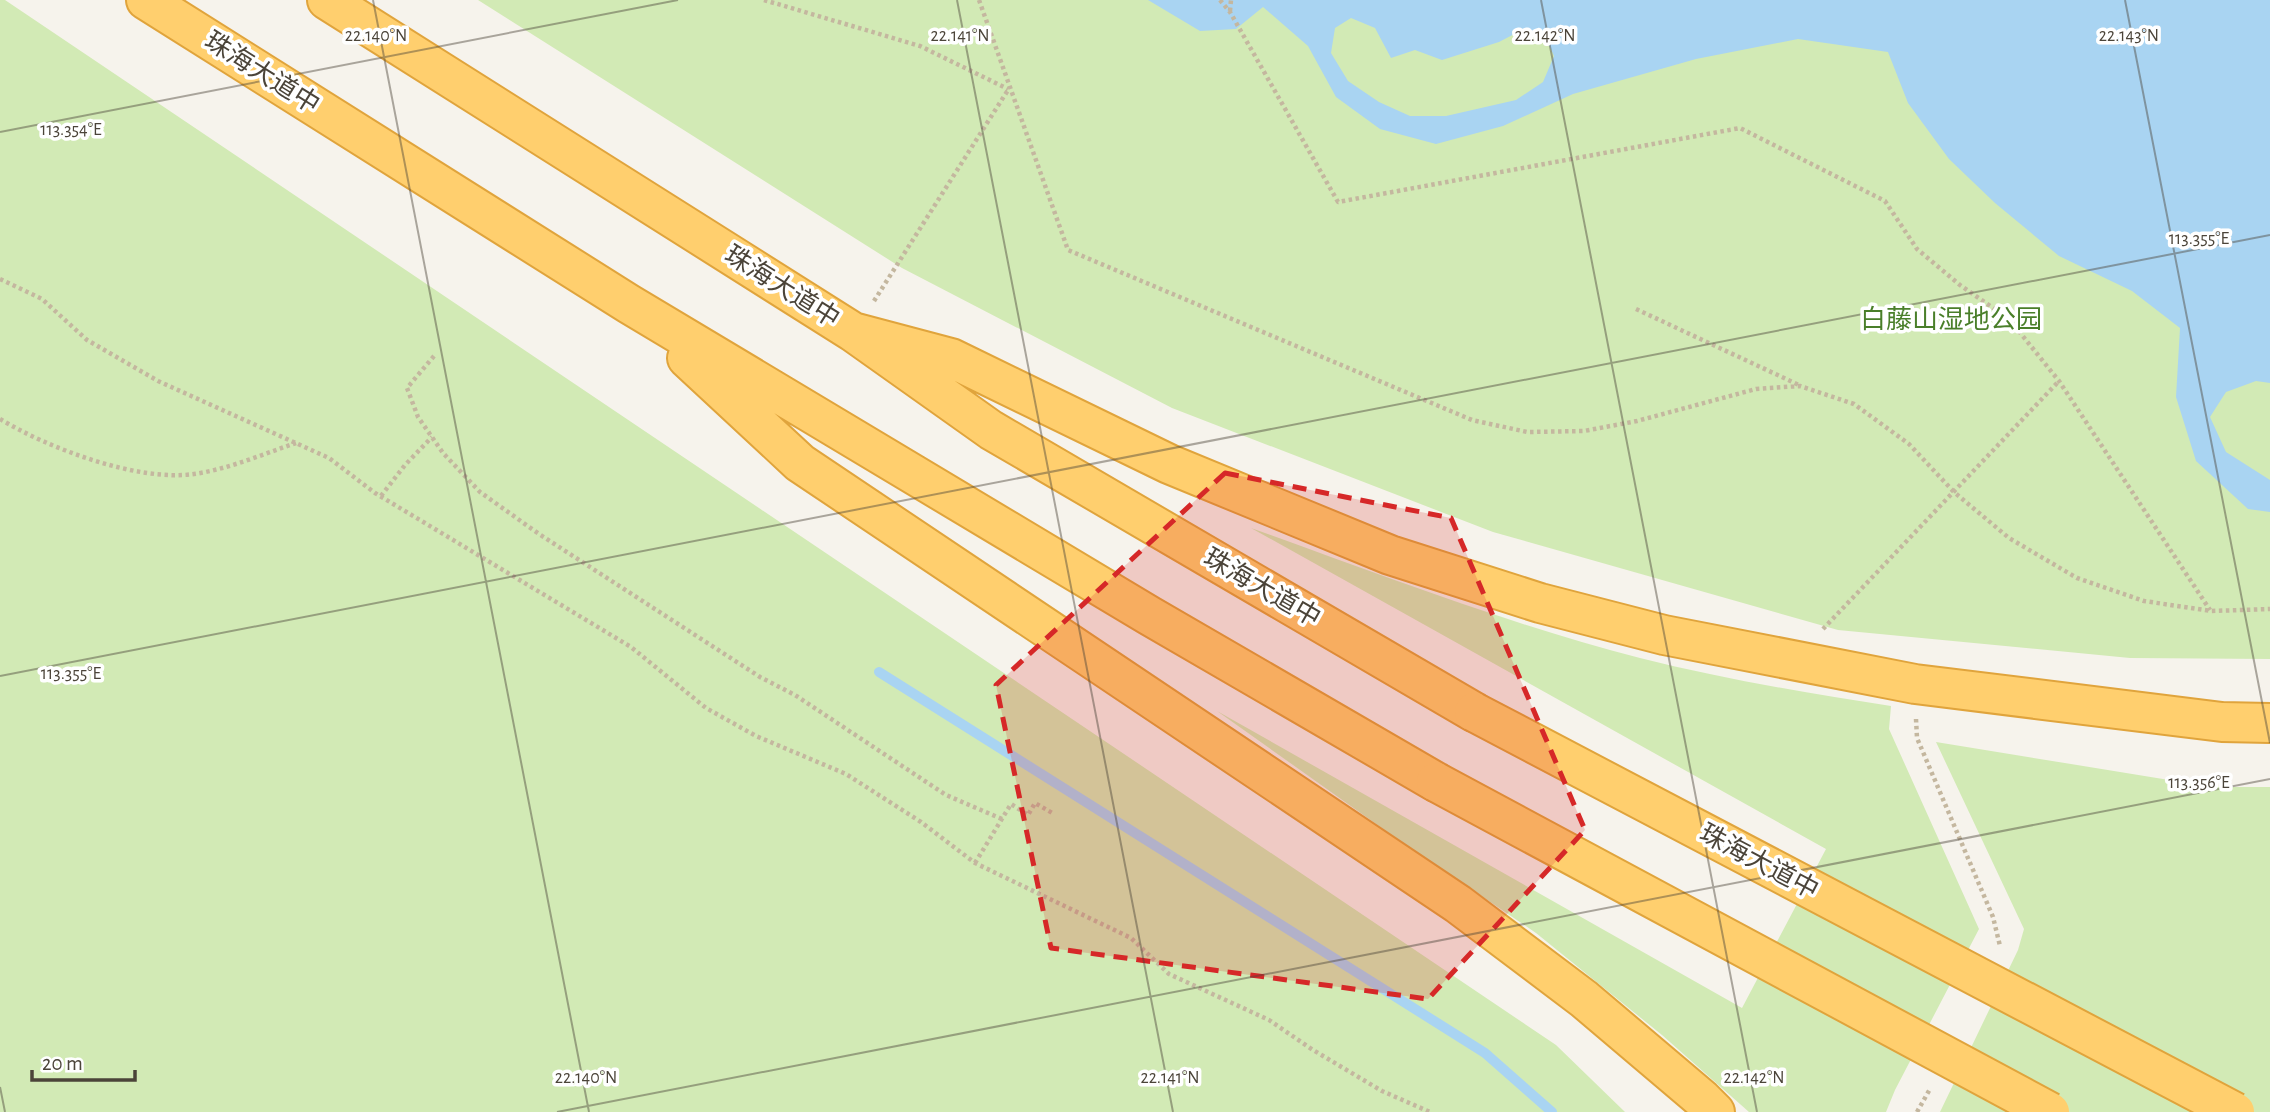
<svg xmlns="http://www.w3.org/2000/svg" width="2270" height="1112" font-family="'Alegreya Sans','Noto Sans SC',sans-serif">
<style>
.green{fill:#d2eab5}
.water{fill:#a9d4f2;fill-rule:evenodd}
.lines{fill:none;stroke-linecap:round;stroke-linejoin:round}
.stream{stroke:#a9d4f2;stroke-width:10}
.highway-casing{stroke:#e0a43c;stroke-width:42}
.path{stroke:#c4b79f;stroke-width:4.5;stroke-dasharray:3.5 3.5;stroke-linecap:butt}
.highway{stroke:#ffcf6e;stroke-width:38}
.highway-bridge-casing{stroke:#e0a43c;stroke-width:42;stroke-linecap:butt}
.highway-bridge{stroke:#ffcf6e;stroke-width:38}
.marked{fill:#d62828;fill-opacity:0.2;stroke:#d62828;stroke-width:5;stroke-dasharray:14 9;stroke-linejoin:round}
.ticks{fill:none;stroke:#4b4439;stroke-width:2;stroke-opacity:0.45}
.labels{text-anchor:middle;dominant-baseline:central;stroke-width:7;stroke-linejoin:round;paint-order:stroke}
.street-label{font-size:26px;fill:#4b4439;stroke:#fff}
.park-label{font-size:26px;fill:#4a7f2a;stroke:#fff}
.ticks-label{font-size:18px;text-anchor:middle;fill:#4b4439;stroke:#fff;stroke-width:7;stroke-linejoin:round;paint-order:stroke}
</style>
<rect width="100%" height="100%" fill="#f6f3ec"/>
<path class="green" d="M0 0H5L1556 1045 1625 1112H0Z
M478 0H2270V659L2130 658 1838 630 1493 532 1172 408 902 268Z
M1251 528C1379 574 1508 624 1640 658 1723 679 1807 693 1891 706L1889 729 1979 929 1895 1090 1886 1112H1749L1662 1035 1536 933 1386 831 1217 711 1742 1008 1826 849Z
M1936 742 2212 787H2270V1112H1940L2018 950 2024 929Z"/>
<path class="water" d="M1148 0H2270V383L2256 381 2226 392 2210 417 2226 452 2270 480V512L2248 509 2196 461 2176 397 2180 328 2132 291 2059 256 1995 203 1949 159 1908 103 1888 52 1798 39 1696 59 1573 94 1503 126 1436 144 1380 129 1336 97 1308 46 1263 7 1236 29 1200 31ZM1351 18 1375 28 1391 58 1415 50 1442 60 1499 42 1524 29 1546 39 1554 56 1543 82 1516 100 1446 116H1410L1379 102 1348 81 1331 53 1335 28Z"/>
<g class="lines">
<path class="stream" d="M879 672 1485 1053 1552 1112"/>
<g class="highway-casing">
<path id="highway" d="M146 0 629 304 1150 616 1436 782
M327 0 853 332 991 430 1474 712
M853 332 951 358 1169 464 1390 555 1540 603 1664 635 1915 684 2222 722 2270 723
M687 358 800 463 1458 904 1584 999 1702 1099 1715 1112"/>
</g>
<path class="path" d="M764 0 920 46 1008 89
M979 0 1068 250 1472 420 1527 432 1584 431 1637 421 1756 389 1800 386 1854 404 1909 444 1954 492 2009 538 2077 578 2144 601 2211 611 2270 609
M1220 0 1230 12 1338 202 1740 128 1885 201 1917 249 1960 285 2009 319 2059 381 2210 610
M1230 11 1231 0
M0 279 42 299 87 340 158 381 329 458 375 493 631 647 706 708 756 736 846 774 921 822 975 863 1131 938 1169 974 1269 1020 1313 1050 1382 1091 1430 1112
M874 301 1008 90
M1636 309 1799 385
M434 356 407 388 418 417 443 453 480 492 539 534 760 677 795 695 946 795 1002 819
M0 419C48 448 137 482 194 474 229 469 263 454 296 443
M381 496 405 465 432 437
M1823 629 2059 381
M1916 719 1917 738 1993 917 2000 946
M975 863 1011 804 1028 815 1035 803 1054 814
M1917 1112 1930 1089"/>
<use href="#highway" class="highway"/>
<g class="highway-bridge-casing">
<path id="highway-bridge" d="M1474 712 2235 1112
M1436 782 2050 1112"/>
</g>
<use href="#highway-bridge" class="highway-bridge"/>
</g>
<path class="marked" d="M1225 473 1451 518 1585 830 1428 999 1051 948 996 685Z"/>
<path class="ticks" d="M373 0 589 1112M957 0 1173 1112M1541 0 1757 1112M2125 0 2270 743M0 132 678 0M0 676 2270 235M0 1087 5 1112M557 1112 2270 779"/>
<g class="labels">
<g class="street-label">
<text transform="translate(262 73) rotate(32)">珠海大道中</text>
<text transform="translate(782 287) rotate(32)">珠海大道中</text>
<text transform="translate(1262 588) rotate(30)">珠海大道中</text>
<text transform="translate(1759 862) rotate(28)">珠海大道中</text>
</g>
<g class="park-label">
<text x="1951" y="320">白藤山湿地公园</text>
</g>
</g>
<g class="ticks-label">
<text x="376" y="41">22.140°N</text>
<text x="960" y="41">22.141°N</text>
<text x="1545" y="41">22.142°N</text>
<text x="2129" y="41">22.143°N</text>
<text x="71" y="135">113.354°E</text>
<text x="2199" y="244">113.355°E</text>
<text x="71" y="679">113.355°E</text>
<text x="2199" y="788">113.356°E</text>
<text x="586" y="1083">22.140°N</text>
<text x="1170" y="1083">22.141°N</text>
<text x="1754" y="1083">22.142°N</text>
</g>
<path d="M32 1070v10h103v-10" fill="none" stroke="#4b4439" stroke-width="3.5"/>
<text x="42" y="1070" font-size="21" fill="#4b4439" stroke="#ffffff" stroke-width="5" paint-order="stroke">20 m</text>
</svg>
